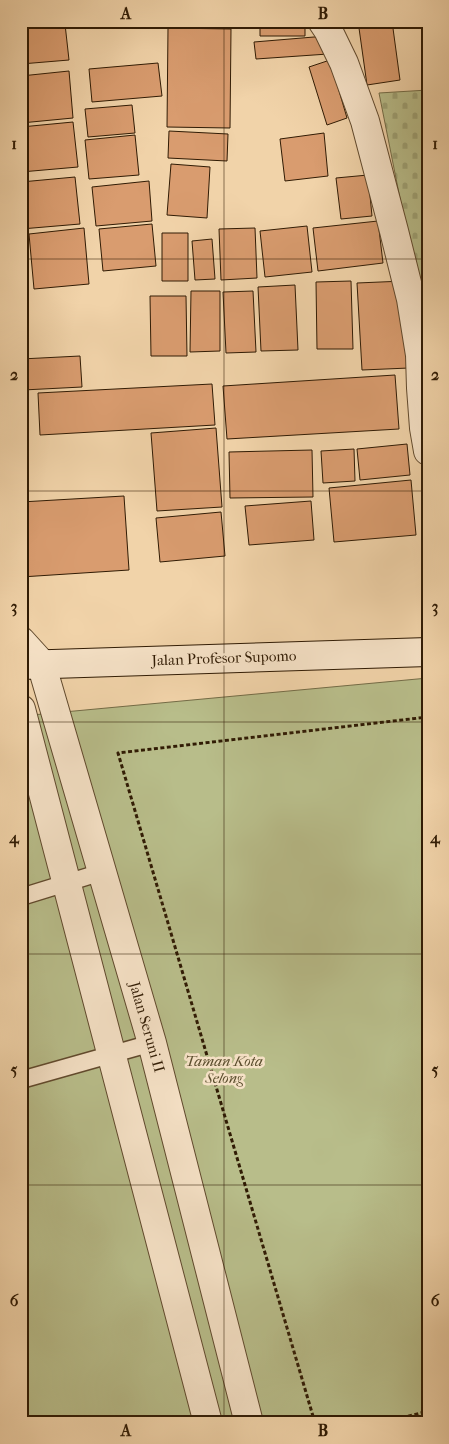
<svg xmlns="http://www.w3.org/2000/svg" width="449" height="1444" font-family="'IM FELL French Canon',serif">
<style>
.cemetery{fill:url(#cemetery-stones);stroke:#746c47}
.park{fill:#b8bd8a;stroke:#746c47}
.building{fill:#d99c6f;stroke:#301b04}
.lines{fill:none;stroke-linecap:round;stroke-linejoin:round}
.lane-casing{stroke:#60492d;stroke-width:19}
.street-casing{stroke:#60492d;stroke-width:30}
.secondary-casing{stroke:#301b04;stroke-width:30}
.path{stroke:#301b04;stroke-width:3;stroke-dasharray:4 2.5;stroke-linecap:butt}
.lane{stroke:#f6e2c7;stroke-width:16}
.street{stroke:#f6e2c7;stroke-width:28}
.secondary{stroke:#f6e2c7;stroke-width:28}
.grid{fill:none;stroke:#301b04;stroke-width:1;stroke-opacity:0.55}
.labels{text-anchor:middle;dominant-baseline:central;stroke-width:5;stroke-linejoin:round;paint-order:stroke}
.street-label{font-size:15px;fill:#301b04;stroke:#f6e2c7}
.park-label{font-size:15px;font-style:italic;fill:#594c2c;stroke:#f6e2c7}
.neatline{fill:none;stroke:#301b04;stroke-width:2}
.grid-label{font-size:16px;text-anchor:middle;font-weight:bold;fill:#301b04}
</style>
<defs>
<pattern id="cemetery-stones" width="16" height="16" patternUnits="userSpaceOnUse" patternTransform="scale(1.25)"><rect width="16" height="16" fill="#b8bd8a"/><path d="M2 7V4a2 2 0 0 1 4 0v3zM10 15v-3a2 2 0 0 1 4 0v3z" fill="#9ea275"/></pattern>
</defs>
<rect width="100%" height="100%" fill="#f1d3a9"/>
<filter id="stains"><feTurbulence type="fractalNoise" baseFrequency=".004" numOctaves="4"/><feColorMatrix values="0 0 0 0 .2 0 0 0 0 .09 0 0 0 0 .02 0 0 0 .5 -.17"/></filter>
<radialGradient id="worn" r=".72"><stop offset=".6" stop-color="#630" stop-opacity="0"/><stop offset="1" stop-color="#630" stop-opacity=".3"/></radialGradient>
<path class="cemetery" d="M428 90V339L379 93Z"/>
<path class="park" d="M428 678V1423H21V716Z"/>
<path class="building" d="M260 21H305V36H260Z
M358 21H392L400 80 367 85Z
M65 24 69 60 21 64V27Z
M168 28 231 29 230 128 167 127Z
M326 36 328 54 256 59 254 42Z
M330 60 347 118 327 125 309 67Z
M158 63 162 96 92 102 89 69Z
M69 71 73 118 21 123V76Z
M132 105 135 133 88 137 85 109Z
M73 122 78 167 21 172V127Z
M169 131 228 134 227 161 168 158Z
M324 133 328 176 285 181 280 139Z
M135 135 139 175 89 179 85 140Z
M171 164 210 167 207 218 167 215Z
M368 175 372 216 341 219 336 178Z
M75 177 80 224 21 229V182Z
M149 181 152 221 96 226 92 187Z
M378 221 383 263 318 271 313 228Z
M152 224 156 266 103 271 99 229Z
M307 226 312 272 265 277 260 231Z
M84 228 89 284 34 289 29 234Z
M255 228 257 278 221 280 219 229Z
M162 233H188V281H162Z
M212 239 215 279 195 280 192 241Z
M351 281 353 349H317L316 282Z
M404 281 409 368 362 370 357 283Z
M295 285 298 350 261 351 258 287Z
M191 291H220V351L190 352Z
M253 291 256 352 226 353 223 292Z
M150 296H186L187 356H151Z
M80 356 82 387 23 390 21 359Z
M395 375 399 429 227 439 223 386Z
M212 384 215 425 40 435 38 393Z
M216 428 222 507 157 511 151 433Z
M407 444 410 475 360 480 357 449Z
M354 449 355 481 323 483 321 451Z
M312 450 313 497 230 498 229 452Z
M411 480 416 535 334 542 329 488Z
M124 496 129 570 21 577V502Z
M311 501 314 540 249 545 245 506Z
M221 512 225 556 160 562 156 518Z"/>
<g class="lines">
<g class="lane-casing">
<path id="lane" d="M21 897 102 872
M21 1080 152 1043"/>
</g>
<g class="street-casing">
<path id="street" d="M322 21 328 30 344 63 365 121 394 231 411 299 420 355 421 388 424 428 428 451
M21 641 41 663 152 1043 249 1423
M21 709 208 1423"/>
</g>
<g class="secondary-casing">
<path id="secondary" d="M21 665 428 652"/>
</g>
<path class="path" d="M315 1423 118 753 428 717
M383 1423 428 1411"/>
<use href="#lane" class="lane"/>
<use href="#street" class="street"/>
<use href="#secondary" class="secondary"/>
</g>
<path class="grid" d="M224 21V1423M21 259H428M21 491H428M21 722H428M21 954H428M21 1185H428"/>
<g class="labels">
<g class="street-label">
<text transform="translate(224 658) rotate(-2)">Jalan Profesor Supomo</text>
<text transform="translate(147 1027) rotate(74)">Jalan Seruni II</text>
</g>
<g class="park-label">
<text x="224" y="1061">Taman Kota<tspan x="224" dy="17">Selong</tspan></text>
</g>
</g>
<rect width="449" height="1444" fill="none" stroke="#f1d3a9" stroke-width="55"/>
<rect x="28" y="28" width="394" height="1388" class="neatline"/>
<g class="grid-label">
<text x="126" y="19">A</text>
<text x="323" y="19">B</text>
<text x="14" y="149">1</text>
<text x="435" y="149">1</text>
<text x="14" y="380">2</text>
<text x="435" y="380">2</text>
<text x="14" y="612">3</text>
<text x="435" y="612">3</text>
<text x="14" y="843">4</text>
<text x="435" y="843">4</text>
<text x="14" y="1075">5</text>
<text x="435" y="1075">5</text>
<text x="14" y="1306">6</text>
<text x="435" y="1306">6</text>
<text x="126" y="1436">A</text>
<text x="323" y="1436">B</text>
</g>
<rect width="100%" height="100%" filter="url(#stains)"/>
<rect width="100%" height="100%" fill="url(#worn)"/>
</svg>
